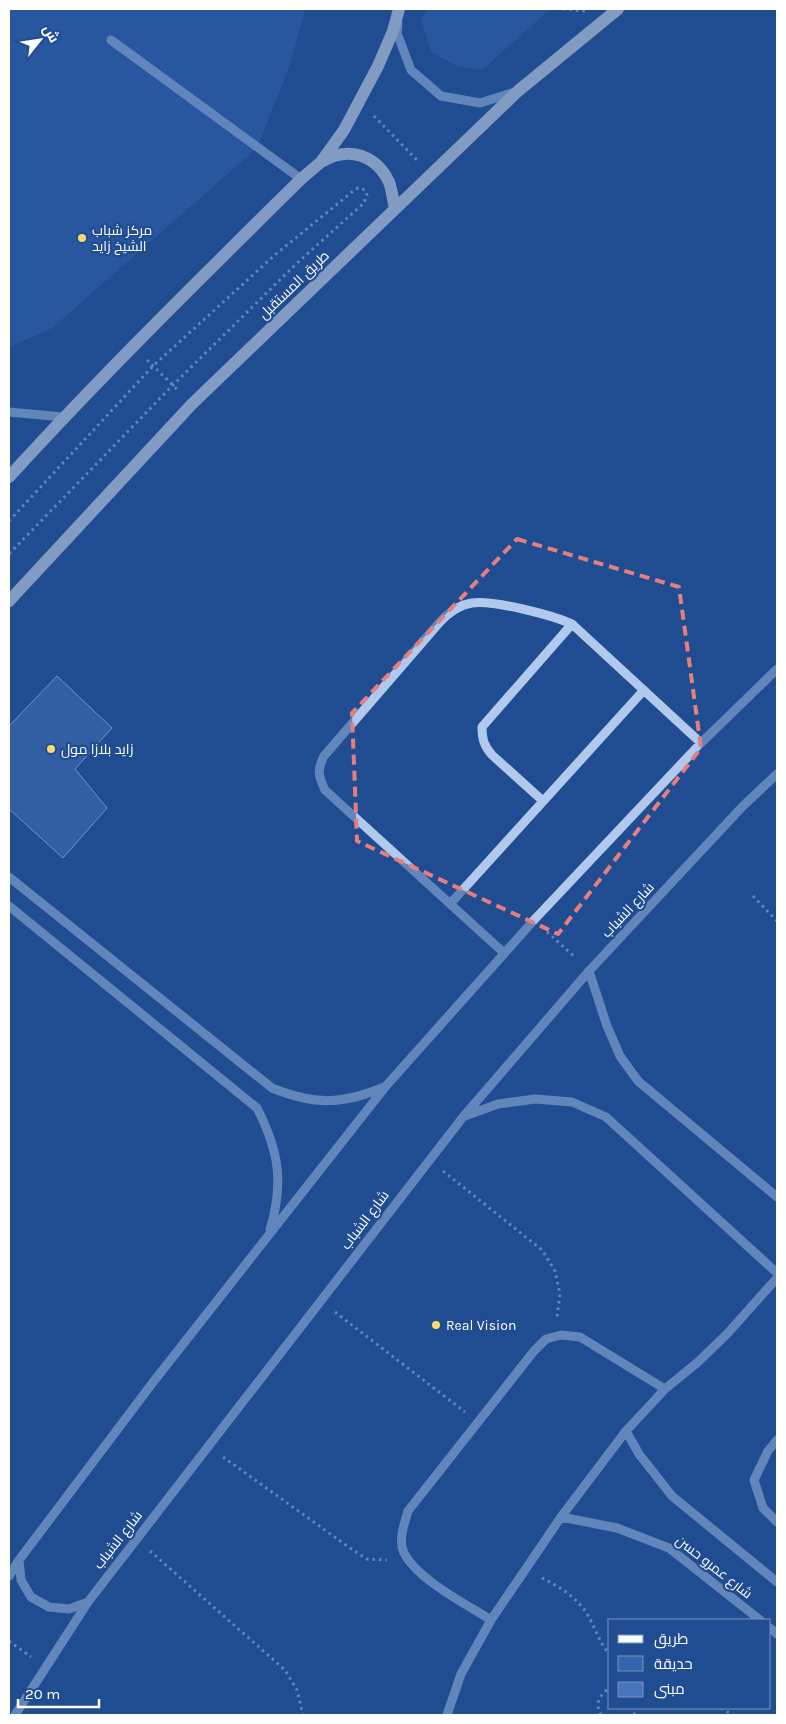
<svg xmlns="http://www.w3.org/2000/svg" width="786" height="1724" font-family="Karla,Cairo,sans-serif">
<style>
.green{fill:#3365af}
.building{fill:#4875b9;stroke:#d6e5fa}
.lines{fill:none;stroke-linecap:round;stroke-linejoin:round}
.path{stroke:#b1c9ed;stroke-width:3;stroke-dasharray:2.5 4;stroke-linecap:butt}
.minor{stroke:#b1c9ed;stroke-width:9}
.major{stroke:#f7faff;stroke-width:12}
.marked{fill:none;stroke:#e67e7e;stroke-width:4;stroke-dasharray:10 6;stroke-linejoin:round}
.poi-dot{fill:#fbd971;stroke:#204c91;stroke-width:2}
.labels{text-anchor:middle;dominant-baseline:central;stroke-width:4.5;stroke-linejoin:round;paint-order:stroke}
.poi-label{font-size:14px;fill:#fff;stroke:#204c91;text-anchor:start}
.street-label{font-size:14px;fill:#fff;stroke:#204c91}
</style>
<rect width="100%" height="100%" fill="#204c91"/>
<path class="green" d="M9 9H305L289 68 257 148 52 328 9 347Z
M428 9H550L482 70 457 66 431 52 421 19Z"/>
<path class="building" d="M57 676 112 728 75 769 107 808 63 858 9 809V726Z"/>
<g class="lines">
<path class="path" d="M563 9 585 11
M374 116 417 160
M147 360 179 391
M9 521 153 366 276 254 352 192 358 188 365 190 367 195 364 203 296 264 173 385 9 554
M753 896 777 921
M547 932 576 958
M443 1171 542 1250 555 1271 560 1294 557 1317
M335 1312 465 1412
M223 1457 350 1548 367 1559 387 1560
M150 1551 285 1670 297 1690 303 1715
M542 1578C562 1588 581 1600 591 1621 597 1633 601 1645 610 1655
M9 1641 31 1657
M721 1708 733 1715
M601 1715C594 1704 600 1694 610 1688
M634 1715 636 1708"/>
<path class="minor" d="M398 24 397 33 411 70 441 96 480 103 515 92
M111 40 301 179
M9 412 63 417
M543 801 492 755C484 746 482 739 482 727L572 624
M9 877 272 1088C314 1105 342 1105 384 1087
M450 904 644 690
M9 906 257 1108C279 1151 284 1183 270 1230
M504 953 325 790C318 775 317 770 324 756L439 623C448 613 458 605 472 603 494 600 552 615 572 624L701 743
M589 971 607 1026 620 1056 638 1081 777 1197
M465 1116 498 1104 535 1099 572 1102 606 1117 777 1273
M626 1431 639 1454 672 1496 777 1582
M777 1440 768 1451 754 1480 763 1508 777 1522
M561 1517 617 1528 669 1548 760 1620
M19 1560 21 1580 31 1597 49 1607 69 1609 88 1602
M9 1576 19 1560 154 1381 386 1086 534 920 701 743 777 669
M491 1620C466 1604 418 1580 404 1553 398 1540 404 1525 408 1511L534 1351 546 1339 561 1335 580 1337 665 1389
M770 1628 777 1634
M15 1715 88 1602 463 1117 589 971 743 806 777 774
M447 1715 461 1674 491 1620 561 1517 626 1431 665 1389 698 1362 727 1334 777 1278"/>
<path class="major" d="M323 161C349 146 376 155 389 182 392 190 393 200 395 209
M9 477C103 374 202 277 301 179L321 162 344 130 378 66 393 31 399 9
M9 601 192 404 518 91 618 9"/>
</g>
<path d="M0 0H786V1724H0ZM517 539 679 587 701 748 558 934 357 841 352 713Z" fill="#204c91" fill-opacity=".55" fill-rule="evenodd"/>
<path class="marked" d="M517 539 679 587 701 748 558 934 357 841 352 713Z"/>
<g class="poi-dot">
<circle cx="82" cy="238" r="5"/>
<circle cx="51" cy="749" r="5"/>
<circle cx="436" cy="1325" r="5"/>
</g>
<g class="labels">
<g class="poi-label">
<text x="92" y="230">مركز شباب<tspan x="92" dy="16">الشيخ زايد</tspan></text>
<text x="61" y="749">زايد بلازا مول</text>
<text x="446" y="1325">Real Vision</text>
</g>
<g class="street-label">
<text transform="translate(294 285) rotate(-44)">طريق المستقبل</text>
<text transform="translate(628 910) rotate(-47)">شارع الشباب</text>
<text transform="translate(365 1220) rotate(-53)">شارع الشباب</text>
<text transform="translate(118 1540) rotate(-52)">شارع الشباب</text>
<text transform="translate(714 1567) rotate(38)">شارع عمرو حسن</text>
</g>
</g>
<rect width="786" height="1724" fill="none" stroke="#ffffff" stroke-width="20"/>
<rect x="608" y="1619" width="162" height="90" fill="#204c91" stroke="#7994bd"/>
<rect x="618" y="1635" width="25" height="8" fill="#f7faff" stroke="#7994bd"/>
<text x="654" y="1644" font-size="15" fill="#ffffff">طريق</text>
<rect x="618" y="1656" width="25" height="15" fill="#3365af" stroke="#7994bd"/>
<text x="654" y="1669" font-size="15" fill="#ffffff">حديقة</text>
<rect x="618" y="1682" width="25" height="15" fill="#4875b9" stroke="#7994bd"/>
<text x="654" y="1694" font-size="15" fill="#ffffff">مبنى</text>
<g transform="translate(40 40) rotate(60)" stroke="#204c91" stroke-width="4" paint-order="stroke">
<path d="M0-4L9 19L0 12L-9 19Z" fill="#ffffff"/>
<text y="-8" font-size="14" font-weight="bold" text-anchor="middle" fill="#ffffff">ش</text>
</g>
<path d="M18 1699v8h81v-8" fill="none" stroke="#ffffff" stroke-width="2.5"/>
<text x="25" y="1699" font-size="15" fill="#ffffff" stroke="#204c91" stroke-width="4" paint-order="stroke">20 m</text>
</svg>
